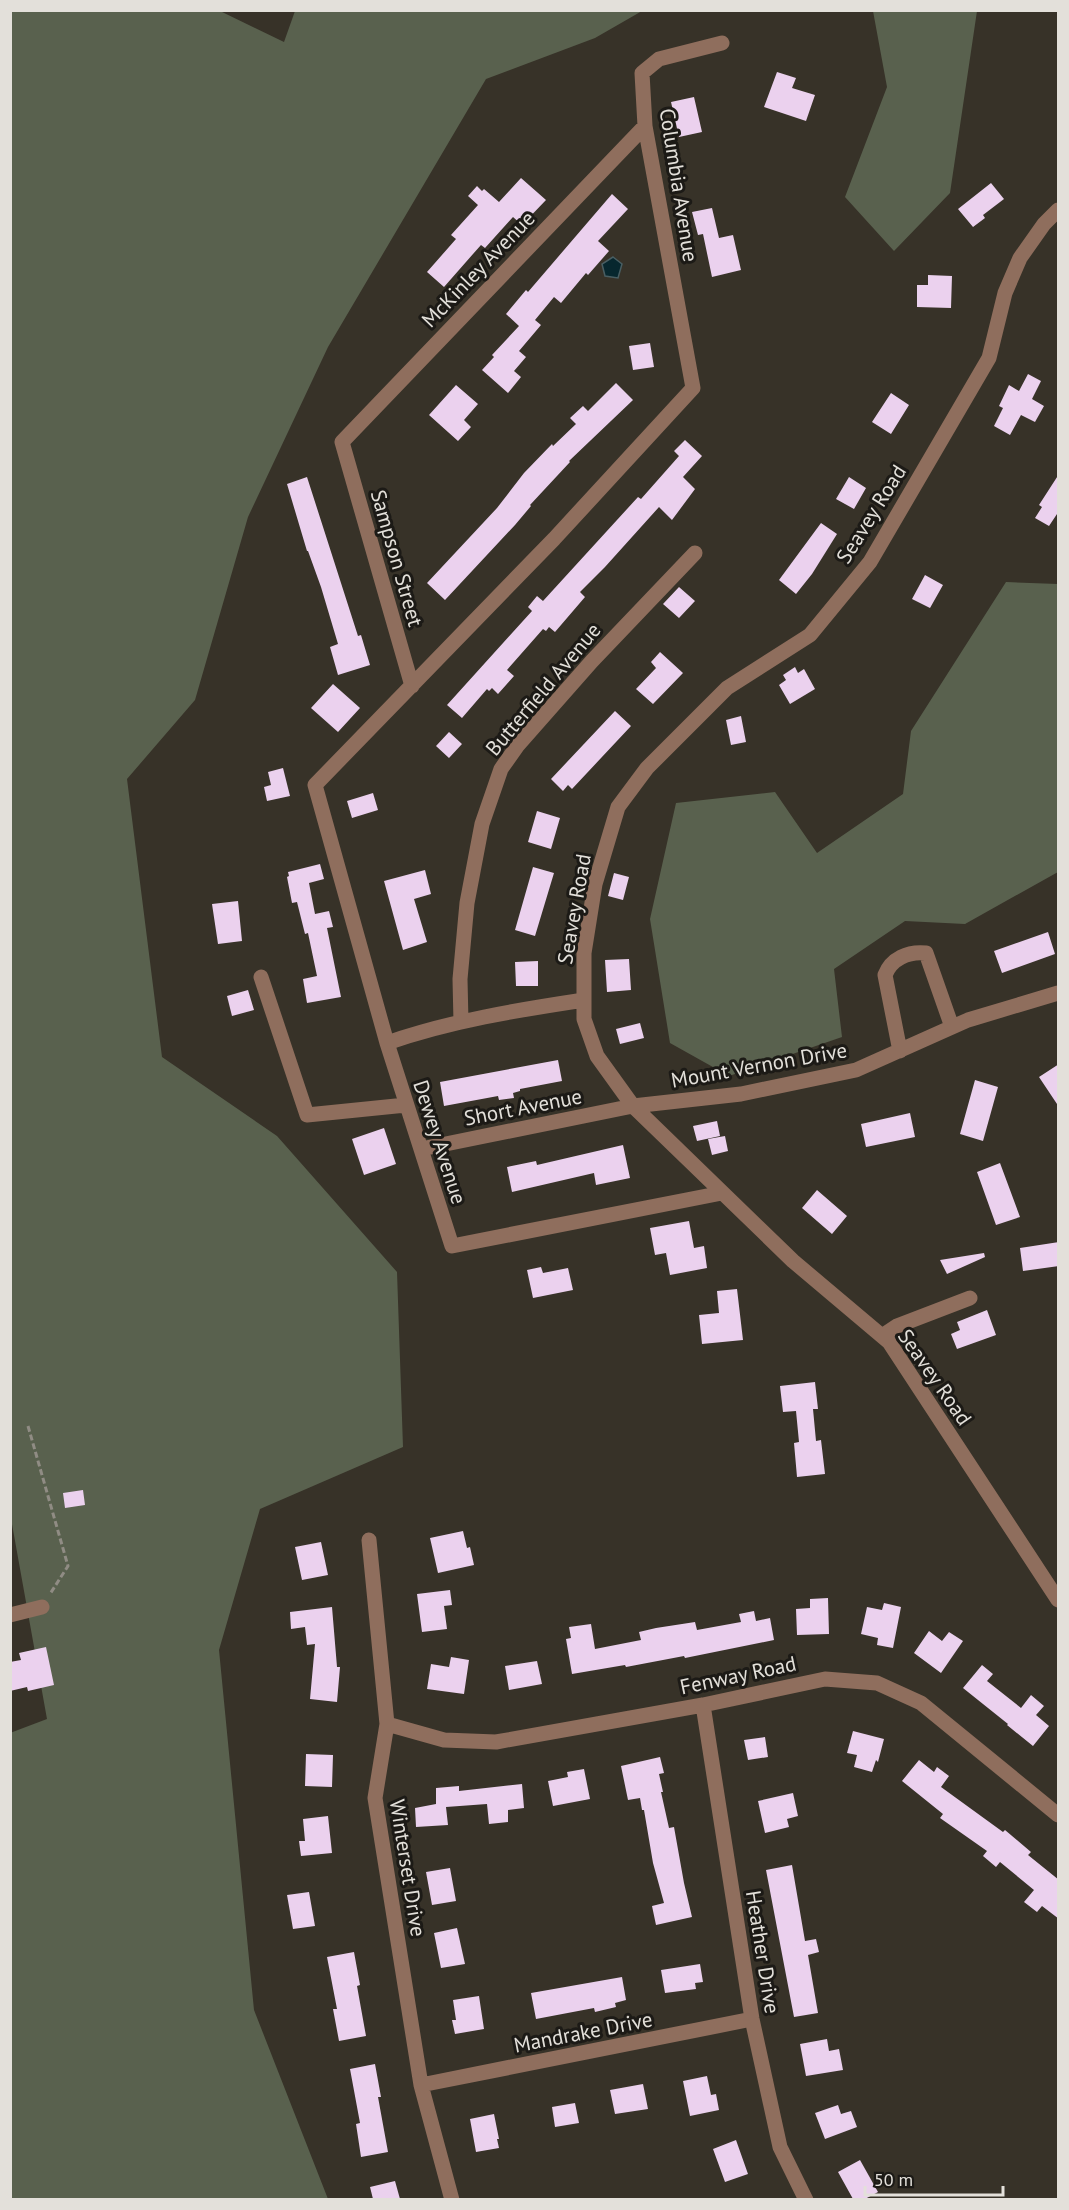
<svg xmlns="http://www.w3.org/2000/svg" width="1069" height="2210" font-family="'PT Sans',sans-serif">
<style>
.green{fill:#59614e}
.water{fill:#07272e;stroke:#495e62;stroke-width:1.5}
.building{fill:#ebd1ee}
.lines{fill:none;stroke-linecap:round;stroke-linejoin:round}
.path{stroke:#908c84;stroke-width:3;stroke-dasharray:6 3;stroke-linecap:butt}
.minor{stroke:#8f6e5d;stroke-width:15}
.labels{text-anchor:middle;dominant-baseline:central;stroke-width:6;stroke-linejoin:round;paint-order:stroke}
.street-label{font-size:21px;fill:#e3e0da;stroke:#1c1a16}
</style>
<rect width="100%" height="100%" fill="#373228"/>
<path class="green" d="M11 11H220L284 42 295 11H642L595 38 486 79 328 347 248 517 195 700 127 779 162 1057 277 1136 397 1272 403 1447 260 1509 219 1650 254 2010 328 2199H11L10 1733 47 1719 10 1513Z
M873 11H977L950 193 894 251 845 197 887 87Z
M1006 582 1058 584V872L965 924 905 921 834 969 842 1037 729 1076 670 1043 650 919 676 803 775 792 817 853 903 794 911 731Z"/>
<path class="water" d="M613 257 622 264 618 278 605 276 602 264Z"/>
<path class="building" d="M777 72 796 78 792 88 815 95 806 121 764 107Z
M694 97 702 132 679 137 671 102Z
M521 178 546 200 522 225 513 217 485 248 481 245 473 254 444 287 427 272 456 239 451 235 478 205 468 196 477 186 482 191 484 189 499 202Z
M991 183 1004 199 983 215 985 218 973 227 958 209Z
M612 194 628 209 598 241 609 251 588 275 586 273 561 303 554 297 535 320 541 325 519 351 526 357 514 371 521 377 508 393 482 370 494 357 492 355 519 326 506 314 526 290 528 292Z
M712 208 719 238 733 235 741 270 712 277 703 234 698 235 692 212Z
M928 275 952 276 951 308 917 307V285H928Z
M650 343 654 367 633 370 629 346Z
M1028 374 1041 381 1032 399 1044 406 1035 422 1021 415 1010 435 994 426 1003 408 999 406 1009 385 1019 391Z
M616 383 633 400 569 461 570 462 530 505 531 506 515 525 445 600 427 583 497 508 524 473 552 444 553 446 576 424 570 418 583 406 588 411Z
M456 385 478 404 464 420 471 427 458 441 429 415Z
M891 393 909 405 891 434 872 422Z
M685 440 702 456 683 477 695 489 672 520 659 507 605 567 580 592 585 597 555 632 549 627 546 631 543 629 507 670 514 676 498 694 492 688 489 691 487 689 462 718 447 705 532 611 528 607 537 596 543 601 638 497 641 499 679 456 674 451Z
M1059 474V511L1049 526 1035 518 1042 507 1039 505Z
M307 477 358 636 361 635 370 665 338 675 330 647 338 644 321 587 308 551H307L287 484Z
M849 477 866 488 854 509 836 499Z
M821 523 837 534 812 574 796 594 779 580Z
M925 575 943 585 930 608 912 599Z
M679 587 695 601 679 618 663 604Z
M660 652 683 673 653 704 636 689 656 668 651 662Z
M795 667 798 673 804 669 815 689 790 704 779 685 786 680 783 675Z
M333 684 360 708 338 732 311 708Z
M615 711 631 726 572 789 568 785 563 791 551 779Z
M741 716 746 742 731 745 726 720Z
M449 732 462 744 449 758 436 746Z
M283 768 290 796 267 801 264 787 271 785 268 772Z
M373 793 378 810 352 818 347 801Z
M537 811 560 818 551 849 528 842Z
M320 864 324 879 309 883 315 914 329 911 333 927 327 928 341 997 307 1003 303 979 317 976 308 933 305 934 297 902 292 903 287 877 289 876 288 872Z
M533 867 554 873 535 936 515 930Z
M425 870 431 894 414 899 427 942 403 950 384 881Z
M614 873 629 877 623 900 608 896Z
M238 901 242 941 218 944 212 904Z
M1048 932 1055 954 1002 973 994 951Z
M629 959 631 990 607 992 605 960Z
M538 961V986H516L515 962Z
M248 990 254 1010 232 1016 227 996Z
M640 1023 644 1038 620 1044 616 1029Z
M558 1060 562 1081 520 1089V1091L513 1093 514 1098 499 1100 498 1096 444 1106 440 1082Z
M1059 1064V1107L1039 1077Z
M975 1080 998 1087 983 1141 960 1134Z
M910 1113 915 1137 866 1147 861 1124Z
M717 1121 720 1136 697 1141 693 1126Z
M384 1128 396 1164 364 1175 352 1139Z
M725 1136 728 1151 712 1155 708 1139Z
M623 1145 630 1178 596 1185 594 1173 512 1192 507 1167 536 1161 537 1165Z
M1000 1163 1020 1217 996 1225 977 1172Z
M817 1190 847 1216 832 1234 802 1208Z
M689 1221 694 1248 704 1246 707 1268 670 1275 666 1253 655 1255 650 1228Z
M1059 1242V1266L1023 1271 1020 1248Z
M984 1253 985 1257 947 1274 940 1260Z
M541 1267 543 1273 568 1268 573 1290 533 1298 527 1270Z
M737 1289 743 1340 702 1344 699 1315 719 1313 717 1291Z
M987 1310 996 1335 957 1349 951 1334 960 1330 957 1322Z
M815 1382 818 1409H813L816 1441 821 1440 825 1474 797 1477 794 1443 799 1442 796 1411 783 1412 780 1386Z
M83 1490 85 1505 65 1508 63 1493Z
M463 1531 467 1548 470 1547 474 1565 438 1573 430 1538Z
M321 1542 328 1575 302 1580 295 1547Z
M450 1590 452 1605 444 1606 447 1629 422 1632 417 1594Z
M828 1598 829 1634 797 1635 796 1609 810 1608V1599Z
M884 1603 901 1607 893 1648 877 1645 878 1638 861 1634 867 1607 882 1610Z
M332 1607 337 1667H340L337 1702 310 1699 315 1644 307 1645 305 1627 291 1629 290 1612Z
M754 1611 756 1621 770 1618 774 1640 685 1658 684 1656 626 1667 625 1665 572 1674 566 1639 571 1638 569 1627 591 1624 595 1649 641 1640 639 1632 656 1628 695 1622 697 1630 741 1622 739 1614Z
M929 1631 942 1641 949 1632 963 1641 941 1673 914 1653Z
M46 1647 54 1685 28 1691 27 1687 10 1691V1662L21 1660 19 1653Z
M451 1657 469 1660 464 1694 427 1689 431 1664 449 1667Z
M537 1661 542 1684 509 1690 505 1666Z
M982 1665 993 1674 987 1681 1021 1708 1031 1695 1044 1706 1036 1715 1049 1726 1033 1746 1007 1725 1008 1724 963 1688Z
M853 1731 884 1739 878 1762 876 1760 872 1772 854 1767 857 1755 847 1753Z
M765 1737 768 1757 748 1760 744 1740Z
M306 1754 333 1755 332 1787 305 1786Z
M660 1757 664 1773 659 1774 663 1792H661L669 1828 674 1827 684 1883 692 1917 656 1925 652 1906 664 1903 653 1863 644 1810H642L640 1798 628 1800 621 1766Z
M919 1760 934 1772 937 1767 949 1776 941 1787 1003 1832 1005 1830 1031 1852 1028 1855 1059 1880V1919L1042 1906 1037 1912 1024 1902 1034 1890 1000 1862 996 1867 983 1856 987 1851 940 1818 943 1814 902 1781Z
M584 1769 590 1799 553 1806 548 1781 568 1777 567 1772Z
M522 1784 524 1808 508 1810V1822L489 1824 487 1804 446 1807 448 1825 416 1827 415 1808 436 1804V1788L459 1786V1791Z
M793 1793 798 1816 787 1819 789 1827 765 1833 758 1801Z
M328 1816 332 1853 301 1856 299 1841H305L303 1819Z
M792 1865 805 1941 816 1939 819 1952 808 1955 818 2013 794 2017 766 1870Z
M450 1868 456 1901 432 1905 426 1872Z
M309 1892 315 1926 293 1929 287 1895Z
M457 1928 465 1964 441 1968 434 1933Z
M354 1952 360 1985 357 1986 366 2036 339 2041 333 2009H337L327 1957Z
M700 1964 703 1982 695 1983 696 1989 665 1993 661 1970Z
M622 1977 626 2000 615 2003 616 2007 595 2012 594 2008 536 2019 531 1993Z
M479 1996 484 2029 455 2034 452 2020H456L453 2000Z
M827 2039 829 2051 839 2049 843 2070 806 2076 800 2044Z
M375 2064 381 2097H378L388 2152 361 2157 356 2124 360 2123 350 2069Z
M707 2076 711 2095 716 2094 719 2110 690 2116 683 2081Z
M643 2084 648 2109 615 2114 610 2090Z
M575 2103 579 2123 555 2127 552 2107Z
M838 2105 841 2114 851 2111 857 2127 825 2139 815 2113Z
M494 2114 499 2139H497L499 2148 476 2152 470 2119Z
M736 2140 748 2174 725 2182 713 2149Z
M860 2160 878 2192 865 2199H853L838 2172Z
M395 2181 400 2199H373L370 2187Z"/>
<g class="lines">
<path class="path" d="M28 1426 68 1566 50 1594"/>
<path class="minor" d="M1058 210 1044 224 1020 258 1005 293 989 358 870 562 810 635 727 688 647 768 618 807 595 884 584 953V1019L597 1056 633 1106 793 1261 889 1342 1058 1600
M412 686 342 442 645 126
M261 977 307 1115 406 1105
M461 1022 460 979 467 903 482 824 501 769 518 745 592 661 695 553
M387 1043C450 1021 518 1010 584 1000
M900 1051 885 975C891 959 908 951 926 953L952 1027
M421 1149 633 1106 741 1094 856 1070 968 1020 1058 993
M722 1193 452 1246 387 1043 315 785 554 539 693 388 645 126 642 73 659 59 722 43
M882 1336 897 1326 970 1298
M369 1540 387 1724 375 1798 421 2085 452 2200
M10 1615 42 1607
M703 1705 752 2019 780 2147 806 2200
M387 1724 444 1740 496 1742 703 1705 825 1679 877 1683 921 1703 1058 1815
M421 2085 752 2019"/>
</g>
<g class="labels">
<g class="street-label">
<text transform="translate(679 185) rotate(81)">Columbia Avenue</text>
<text transform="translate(478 269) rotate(-46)">McKinley Avenue</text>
<text transform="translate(871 514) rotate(-58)">Seavey Road</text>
<text transform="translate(397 558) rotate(74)">Sampson Street</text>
<text transform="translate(543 689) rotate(-50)">Butterfield Avenue</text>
<text transform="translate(574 909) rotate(-80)">Seavey Road</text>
<text transform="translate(759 1065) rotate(-10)">Mount Vernon Drive</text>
<text transform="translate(523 1107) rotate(-11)">Short Avenue</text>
<text transform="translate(440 1142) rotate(72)">Dewey Avenue</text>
<text transform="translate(935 1377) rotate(55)">Seavey Road</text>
<text transform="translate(738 1675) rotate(-12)">Fenway Road</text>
<text transform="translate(408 1868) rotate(81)">Winterset Drive</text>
<text transform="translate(763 1952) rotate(81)">Heather Drive</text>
<text transform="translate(583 2032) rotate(-11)">Mandrake Drive</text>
</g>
</g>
<rect width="1069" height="2210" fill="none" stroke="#e3e0da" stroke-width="24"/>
<path d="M865 2186v9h138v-9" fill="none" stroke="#e3e0da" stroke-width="3"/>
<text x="874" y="2186" font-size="18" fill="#e3e0da" stroke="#1c1a16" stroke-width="4.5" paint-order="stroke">50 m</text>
</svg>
